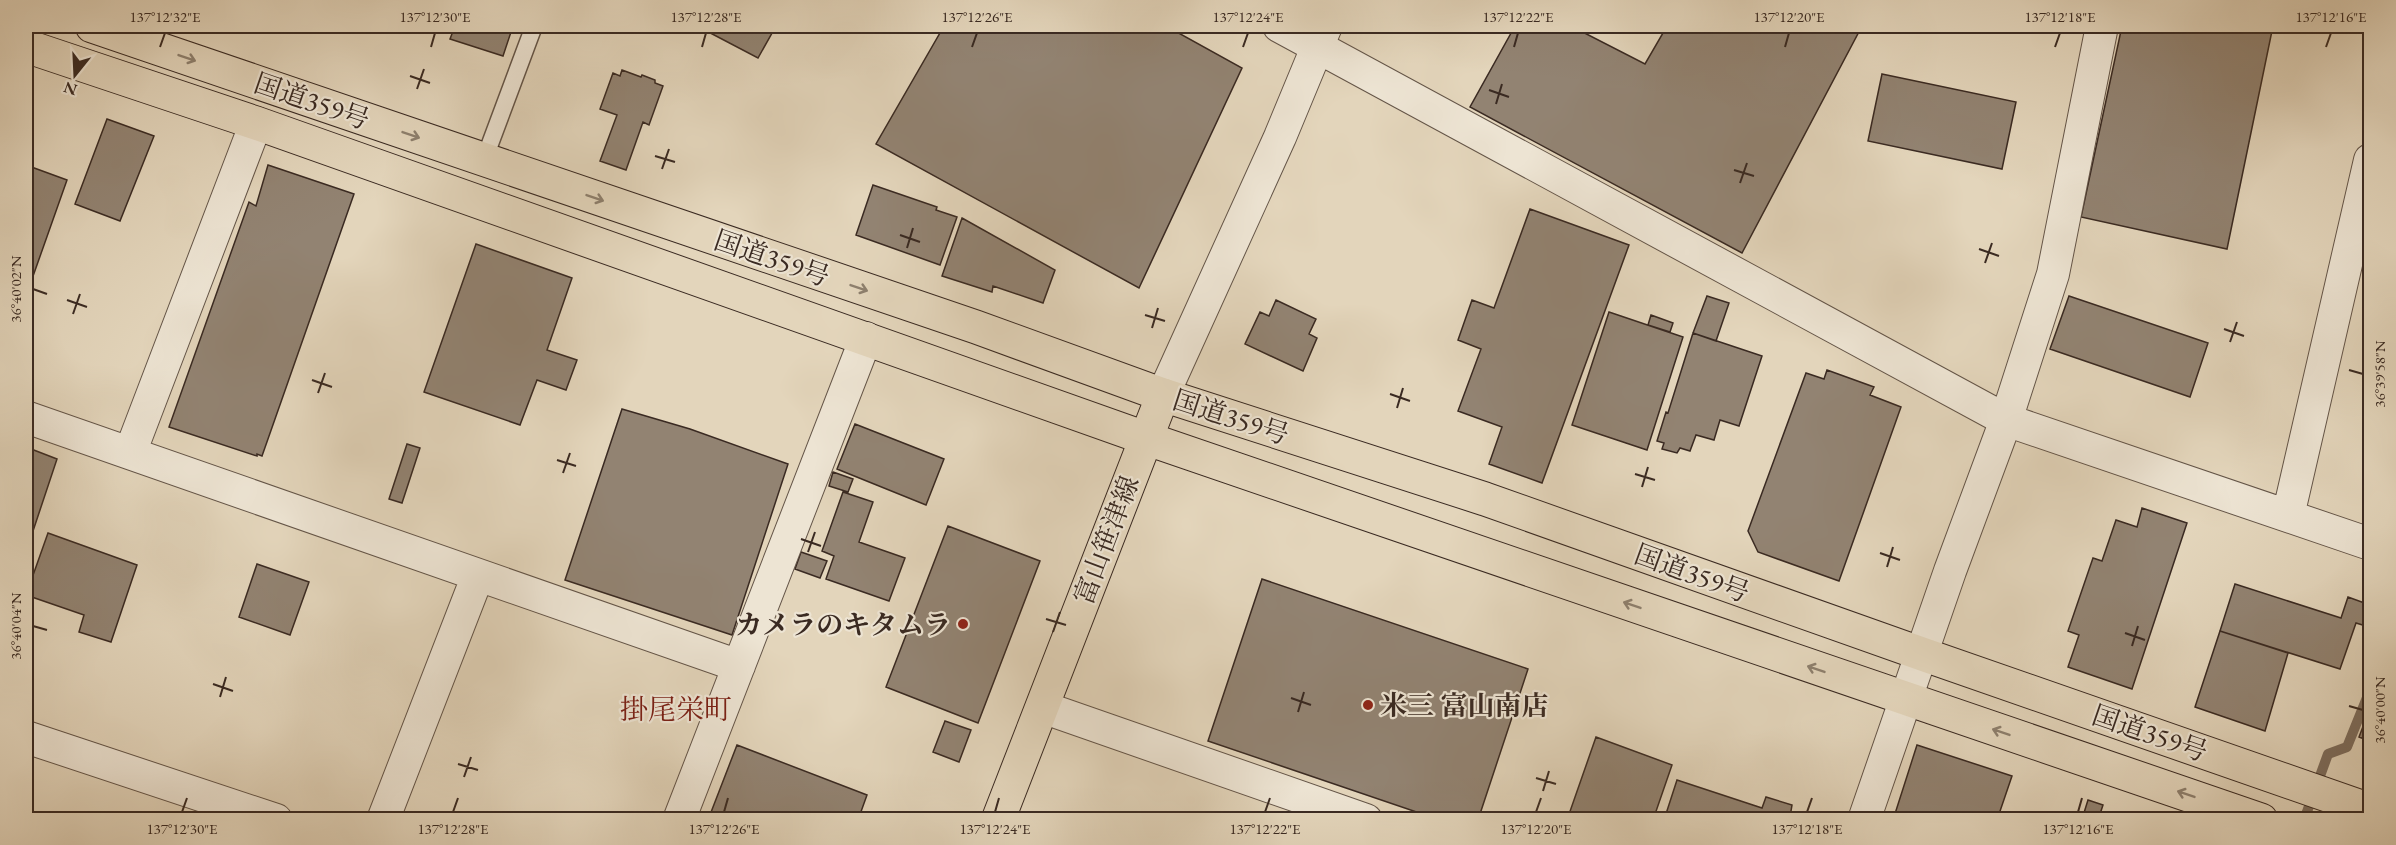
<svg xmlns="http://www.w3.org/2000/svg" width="2396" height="845" font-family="'EB Garamond','Noto Serif JP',serif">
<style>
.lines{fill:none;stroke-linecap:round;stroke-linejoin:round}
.stream{stroke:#7d6e5f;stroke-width:10}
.building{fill:#928372;stroke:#3a2a22;stroke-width:1.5}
.service-casing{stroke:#645548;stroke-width:19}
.minor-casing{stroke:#645548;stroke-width:34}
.primary-casing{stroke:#3a2a22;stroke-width:35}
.trunk-casing{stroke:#3a2a22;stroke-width:35}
.service{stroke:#ede4d3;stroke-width:16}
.minor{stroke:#ede4d3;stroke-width:32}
.primary{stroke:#e3d5bb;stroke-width:33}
.trunk{stroke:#e3d5bb;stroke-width:33}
.oneway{stroke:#8e806e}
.ticks{fill:none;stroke:#3a2a22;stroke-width:2}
.poi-dot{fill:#8f2418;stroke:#ede4d3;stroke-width:2}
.labels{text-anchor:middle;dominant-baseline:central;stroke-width:4.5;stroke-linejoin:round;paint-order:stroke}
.street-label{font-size:27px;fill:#3a2a22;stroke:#ede4d3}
.poi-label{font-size:27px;font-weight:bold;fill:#3a2a22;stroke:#ede4d3;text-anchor:end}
.neighbourhood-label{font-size:28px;fill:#7a1f14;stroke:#ede4d3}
.neatline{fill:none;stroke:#3a2a22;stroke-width:2}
.ticks-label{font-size:15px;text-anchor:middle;fill:#3a2a22}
</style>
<rect width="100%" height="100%" fill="#e3d5bb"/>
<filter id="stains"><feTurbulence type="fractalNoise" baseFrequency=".00333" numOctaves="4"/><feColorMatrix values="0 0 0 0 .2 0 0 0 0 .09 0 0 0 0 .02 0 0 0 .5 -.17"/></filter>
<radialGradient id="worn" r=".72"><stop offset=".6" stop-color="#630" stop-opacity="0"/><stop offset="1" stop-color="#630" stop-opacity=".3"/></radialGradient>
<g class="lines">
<path class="stream" d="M2304 820 2328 754 2347 747 2370 690"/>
</g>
<path class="building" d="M455 26H513L503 56 450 39Z
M697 26H776L758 58Z
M944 26H1166L1242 68 1139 288 876 144Z
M1490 26H1503L1500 31Z
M1515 26H1571L1645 64 1667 26H1862L1742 253 1470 107Z
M2122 26H2273L2227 249 2081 217Z
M622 70 641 77 642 75 655 80V83L663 86 649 125 643 122 626 170 600 161 617 115 600 109 613 73 620 76Z
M1882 74 2016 102 2002 169 1868 141Z
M107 119 154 136 120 221 75 204Z
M26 165 67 180 26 296Z
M268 165 354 194 262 456 257 454V456L169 427 249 202 256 206Z
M873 185 937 207 936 210 957 217 940 265 856 235Z
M1530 209 1629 245 1542 483 1489 464 1502 427 1458 411 1481 349 1458 340 1472 300 1494 308Z
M962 218 1055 270 1043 303 993 286 992 292 942 276Z
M476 244 572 278 547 350 577 360 566 390 537 380 520 425 424 392Z
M1707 296 1729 303 1716 341 1693 333Z
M2069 296 2208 343 2190 397 2050 349Z
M1276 300 1316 319 1309 334 1317 338 1303 371 1245 344 1260 312 1269 316Z
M1609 312 1683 337 1647 450 1572 425Z
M1651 315 1673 323 1670 332 1648 325Z
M1693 333 1762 356 1739 426 1720 420 1714 440 1696 435 1690 451 1680 448 1677 453 1662 449 1664 443 1657 441 1666 412 1668 413Z
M1827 370 1874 387 1870 395 1901 407 1839 581 1758 552 1748 531 1806 373 1824 379Z
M622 409 690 429 788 464 732 635 565 580Z
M855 424 944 459 926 505 837 469Z
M407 444 420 448 402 503 389 499Z
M26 447 57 459 27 549H26Z
M833 472 853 479 848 492 829 486Z
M843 492 873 502 859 542 905 558 889 601 826 579 834 556 822 551Z
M2142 508 2187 523 2132 689 2068 667 2079 635 2068 631 2093 558 2102 561 2116 520 2137 527Z
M948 526 1040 561 978 723 886 687Z
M48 533 137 565 111 642 79 632 84 615 26 595Z
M801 552 827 561 820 578 795 569Z
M257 564 309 582 290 635 239 617Z
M1262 579 1528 669 1478 820H1440L1208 741Z
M2235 584 2341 618 2348 597 2370 605 2369 627 2356 623 2340 669 2220 631Z
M2220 631 2288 653 2265 731 2195 707Z
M2370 708V752L2364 750 2367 740 2359 737Z
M945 721 971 730 959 762 933 752Z
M1596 737 1672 765 1653 820H1567Z
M737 745 867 795 858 820H708Z
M1917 745 2012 776 1997 820H1893Z
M1677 780 1762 808 1766 797 1792 805 1790 817 1798 820H1664Z
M2088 800 2103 805 2098 820 2083 816Z
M1219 812 1238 820H1217Z
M2147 814 2164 820H2145Z"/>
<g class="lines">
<g class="service-casing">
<path id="service" d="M484 160 534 26"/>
</g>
<g class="minor-casing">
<path id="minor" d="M1279 26 2006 420 2370 544
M1163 395 1280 137 1326 26
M26 417 739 666
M130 453 256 123
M2288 516 2370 160
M1042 707 1366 820
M26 737 276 820
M383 820 478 575
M679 820 866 338
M1864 820 1950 571 2006 420 2053 274 2102 26"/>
</g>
<g class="primary-casing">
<path id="primary" d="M998 820 1163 395"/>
</g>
<g class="trunk-casing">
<path id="trunk" d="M92 26 976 327 1163 395 1485 499 1922 654 2370 810
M26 46 256 123 1145 438 2261 820"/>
</g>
<use href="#service" class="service"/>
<use href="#minor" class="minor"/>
<use href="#primary" class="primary"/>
<use href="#trunk" class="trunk"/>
</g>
<defs><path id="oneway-shaft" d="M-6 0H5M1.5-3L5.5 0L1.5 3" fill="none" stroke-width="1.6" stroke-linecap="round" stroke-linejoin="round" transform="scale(1.5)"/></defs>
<g class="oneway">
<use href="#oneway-shaft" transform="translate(187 58) rotate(19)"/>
<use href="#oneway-shaft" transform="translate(411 135) rotate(19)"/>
<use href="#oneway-shaft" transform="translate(595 198) rotate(19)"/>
<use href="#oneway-shaft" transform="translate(859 288) rotate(19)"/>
<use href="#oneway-shaft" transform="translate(1632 605) rotate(-161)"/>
<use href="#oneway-shaft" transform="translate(1816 669) rotate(-161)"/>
<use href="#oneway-shaft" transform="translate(2001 732) rotate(-161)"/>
<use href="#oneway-shaft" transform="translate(2186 794) rotate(-161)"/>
</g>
<path class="ticks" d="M160 47 165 33M431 47 435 33M702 47 706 33M972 47 977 33M1243 47 1248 33M1514 47 1518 33M1785 47 1789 33M2055 47 2060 33M2326 47 2331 33M410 76 430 83M417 89 424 69M1489 90 1509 97M1496 104 1502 84M655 156 675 162M662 169 669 149M1734 170 1754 176M1740 183 1747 163M900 235 920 242M907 248 913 228M1979 249 1999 256M1985 263 1992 243M33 289 47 294M67 300 87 307M73 314 80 294M1145 315 1165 321M1152 328 1158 308M2224 329 2244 336M2230 342 2237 322M2349 370 2363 374M312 380 332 387M318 393 325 373M1390 394 1410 401M1397 408 1403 388M557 460 576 466M563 473 570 453M1635 474 1655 480M1642 487 1648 467M801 539 821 546M808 552 815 532M1880 553 1900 560M1887 567 1893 547M1046 619 1066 625M33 626 47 630M1053 632 1060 612M2125 633 2145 640M2132 646 2138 626M213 684 233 691M220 697 226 677M1291 698 1311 705M2349 706 2363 710M1298 712 1304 692M458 764 478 770M464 777 471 757M1536 778 1556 784M1543 791 1549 771M182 812 187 798M453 812 458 798M724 812 728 798M995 812 999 798M1265 812 1270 798M1536 812 1541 798M1807 812 1812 798M2078 812 2082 798"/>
<g class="poi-dot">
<circle cx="963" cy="624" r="6"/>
<circle cx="1368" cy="705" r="6"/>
</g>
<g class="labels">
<g class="street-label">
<text transform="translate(312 101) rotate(19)">国道359号</text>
<text transform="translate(772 258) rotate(19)">国道359号</text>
<text transform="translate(1231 417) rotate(18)">国道359号</text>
<text transform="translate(1106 540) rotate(-69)">富山笹津線</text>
<text transform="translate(1692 573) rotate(20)">国道359号</text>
<text transform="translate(2150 733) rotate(19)">国道359号</text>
</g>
<g class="poi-label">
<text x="951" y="624">カメラのキタムラ</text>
<text x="1380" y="705" text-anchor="start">米三 富山南店</text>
</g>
<g class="neighbourhood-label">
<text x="676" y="709">掛尾栄町</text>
</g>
</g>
<rect width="2396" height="845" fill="none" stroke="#e3d5bb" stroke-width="66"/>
<g transform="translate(75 75) rotate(198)" stroke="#ede4d3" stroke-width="4.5" paint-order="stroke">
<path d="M0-4.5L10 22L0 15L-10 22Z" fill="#3a2a22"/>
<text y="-9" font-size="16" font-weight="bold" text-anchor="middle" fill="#3a2a22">N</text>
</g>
<rect x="33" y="33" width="2330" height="779" class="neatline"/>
<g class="ticks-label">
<text x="165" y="22">137°12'32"E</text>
<text x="435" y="22">137°12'30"E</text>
<text x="706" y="22">137°12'28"E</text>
<text x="977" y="22">137°12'26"E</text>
<text x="1248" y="22">137°12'24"E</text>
<text x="1518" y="22">137°12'22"E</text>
<text x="1789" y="22">137°12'20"E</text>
<text x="2060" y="22">137°12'18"E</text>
<text x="2331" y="22">137°12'16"E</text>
<text transform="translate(16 289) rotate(-90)" y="5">36°40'02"N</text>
<text transform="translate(2380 374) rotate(-90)" y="5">36°39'58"N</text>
<text transform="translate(16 626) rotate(-90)" y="5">36°40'04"N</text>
<text transform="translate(2380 710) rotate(-90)" y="5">36°40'00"N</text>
<text x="182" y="834">137°12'30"E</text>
<text x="453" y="834">137°12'28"E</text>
<text x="724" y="834">137°12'26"E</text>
<text x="995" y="834">137°12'24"E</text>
<text x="1265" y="834">137°12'22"E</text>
<text x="1536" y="834">137°12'20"E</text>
<text x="1807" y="834">137°12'18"E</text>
<text x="2078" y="834">137°12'16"E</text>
</g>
<rect width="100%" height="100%" filter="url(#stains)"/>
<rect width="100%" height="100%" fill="url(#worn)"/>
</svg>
